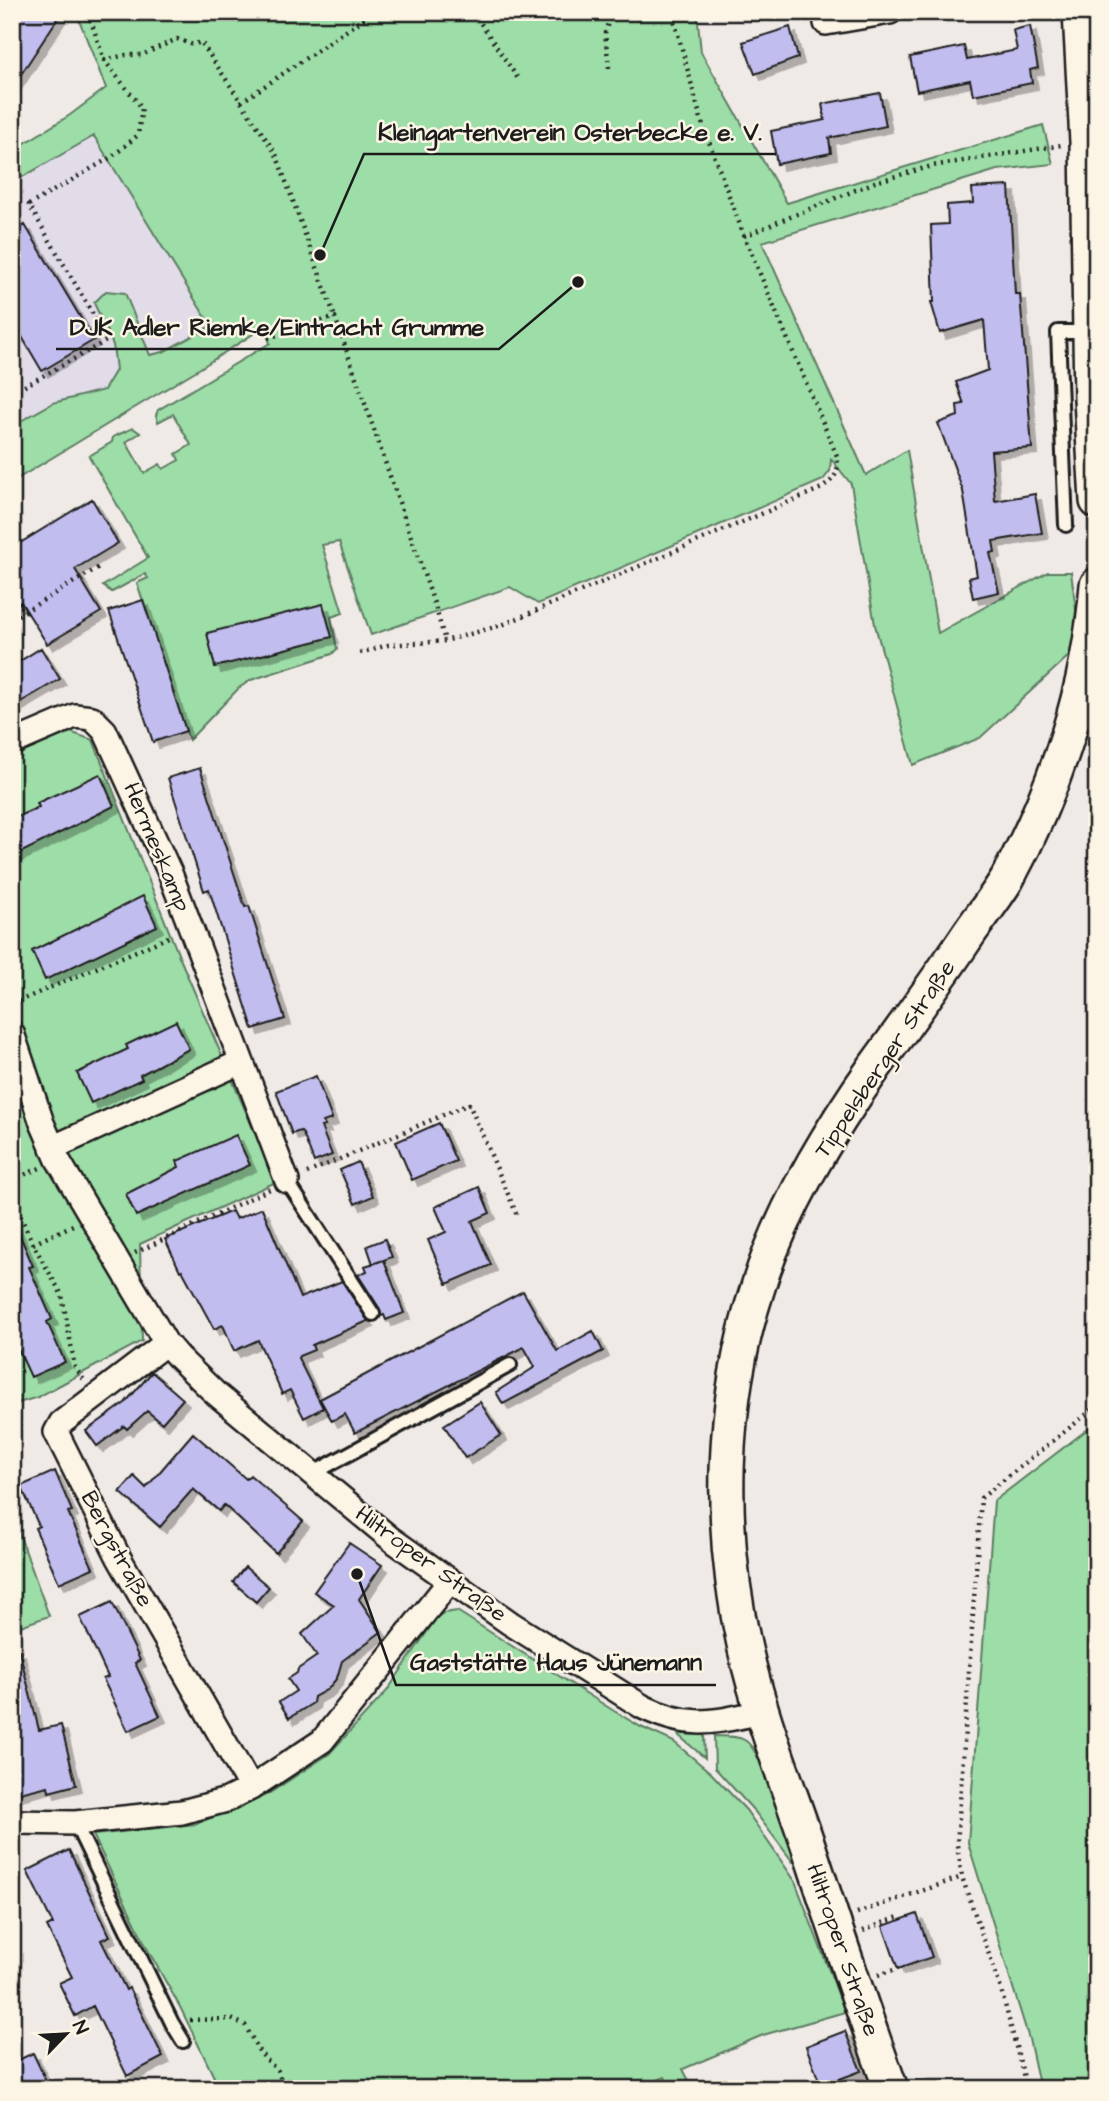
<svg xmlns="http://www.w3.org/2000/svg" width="1109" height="2101" font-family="'Architects Daughter',sans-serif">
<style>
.built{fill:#e2dce9}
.green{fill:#9ddda7;stroke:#5c7c62;stroke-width:2}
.building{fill:#c1bdef;stroke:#1c1c1c;stroke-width:2;filter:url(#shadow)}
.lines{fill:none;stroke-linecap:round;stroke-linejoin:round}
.lane-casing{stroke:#1c1c1c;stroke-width:18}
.street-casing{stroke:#1c1c1c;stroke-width:28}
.secondary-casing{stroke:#1c1c1c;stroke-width:38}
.path{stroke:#1c1c1c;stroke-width:4.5;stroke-dasharray:2 5;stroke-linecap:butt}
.lane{stroke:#fcf5e5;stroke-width:12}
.street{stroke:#fcf5e5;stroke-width:23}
.secondary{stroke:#fcf5e5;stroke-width:33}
.labels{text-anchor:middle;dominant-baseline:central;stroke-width:5;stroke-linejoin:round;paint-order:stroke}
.street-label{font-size:23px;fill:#1c1c1c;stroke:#fcf5e5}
.leader{fill:none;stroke:#1c1c1c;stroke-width:2.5}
.callout-dot{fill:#1c1c1c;stroke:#fcf5e5;stroke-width:2.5}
.callout-label{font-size:24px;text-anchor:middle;font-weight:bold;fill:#1c1c1c;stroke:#fcf5e5;stroke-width:5;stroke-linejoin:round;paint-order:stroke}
</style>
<defs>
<filter id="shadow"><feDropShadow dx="6" dy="6" stdDeviation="0" flood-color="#0004"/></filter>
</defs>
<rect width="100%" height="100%" fill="#f0eae7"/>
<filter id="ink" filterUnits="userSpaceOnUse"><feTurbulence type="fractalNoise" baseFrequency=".0143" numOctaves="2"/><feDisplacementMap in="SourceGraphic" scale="14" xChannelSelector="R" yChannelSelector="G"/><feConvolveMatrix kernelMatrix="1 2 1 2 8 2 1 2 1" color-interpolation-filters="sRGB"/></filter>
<g filter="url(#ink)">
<path class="built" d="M94 136 211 326 163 352 150 355 125 293 95 303 113 345 116 370 104 390 53 403 12 426V183Z"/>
<path class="green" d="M76 12H506L512 19 528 12H697L701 52 787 203 1043 125 1053 164 997 170 762 242 866 475 907 450 938 633 1048 572H1071L1076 610 1073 652 980 738 913 765 875 625 851 484 831 459 830 471 823 480 538 604 510 587 371 635 339 542 322 545 343 613 331 617 337 649 332 654 251 680 239 688 189 740 137 583 148 578 145 574 112 592 103 586 148 558 89 456 112 442 113 437 133 428 140 433 126 442 144 473 160 464 163 469 179 460 176 454 191 445 173 414 158 422 156 415 158 410 270 343 264 327 202 367 12 482V426L53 403 104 390 116 370 113 345 94 303 106 291 125 293 150 355 163 352 211 326 94 136 12 183V151L70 115 106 88Z
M70 732 93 740 179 956 276 1182 140 1244 142 1341 38 1397 12 1405V757Z
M1097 1422V2089H1040L1029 2039 968 1843 994 1501Z
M12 1514 49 1616 12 1629Z
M457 1611 614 1711 641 1727 674 1742 711 1773 746 1810 795 1881 845 2012 763 2035 683 2069 693 2089H670L665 2077 636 2089H212L214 2077 180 2007 149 1952 93 1835 196 1824 268 1794 329 1754 387 1691 437 1617 444 1613Z
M678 1733 704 1735 705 1758 678 1735Z
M714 1736C724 1737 737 1735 746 1741 764 1754 787 1836 796 1861L793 1862 755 1812 715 1768Z"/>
<path class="building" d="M12 12H62L12 88Z
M1030 26 1038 68 1030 70 1032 83 973 95 970 80 917 91 910 57 964 46 967 60 1017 50 1013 30Z
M790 27 798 58 755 74 743 42Z
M880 93 886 126 829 138 831 153 777 164 771 131 825 120 822 104Z
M1009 186 1015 294H1020L1032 448 991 451 995 501 1035 494 1042 533 993 541 995 552 990 553 999 592 973 598 969 578 977 576 963 491 938 423 958 416 957 405 964 404 956 382 988 370 984 320 940 333 931 302H934L931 225 948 224 947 205 973 203 972 188Z
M25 225 94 340 42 371 12 320V233Z
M92 499 118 543 75 569 101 612 47 644 21 602 12 607V548Z
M143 600 186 731 153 742 109 611Z
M323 604 332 637 215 667 207 633Z
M41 648 60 679 12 707V666Z
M200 768 245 907 249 906 285 1019 253 1029 209 889 204 891 168 778Z
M100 774 114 806 12 857V819L39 807 37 803Z
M143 896 157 926 45 980 32 951Z
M176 1021 189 1049 140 1075 142 1079 91 1103 77 1073 128 1049 126 1045Z
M316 1076 332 1119 323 1122 325 1126 321 1127 332 1155 314 1162 303 1134 300 1131 292 1134 276 1091Z
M439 1123 456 1161 412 1180 396 1142Z
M236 1135 250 1165 136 1216 126 1194 179 1167 177 1161Z
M358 1162 373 1196 355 1204 340 1170Z
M479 1187 490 1213 472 1221 491 1265 447 1284 428 1240 446 1232 435 1207Z
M262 1208 300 1298 342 1281 368 1321 312 1345 314 1350 299 1356 298 1358 323 1408 304 1418 290 1390 282 1394 258 1340 234 1351 223 1325 214 1329 182 1270 180 1271 165 1239 232 1211 236 1219Z
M12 1217 33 1266 29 1267 52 1319 47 1322 65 1362 31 1377 12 1336Z
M385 1239 392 1257 373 1264 367 1246Z
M384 1260 404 1313 386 1320 384 1315 381 1316 380 1309 358 1275 367 1271 365 1266Z
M523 1291 557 1351 593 1331 603 1351 503 1404 496 1392 535 1367 524 1347 355 1433 345 1414 332 1421 320 1399Z
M152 1372 183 1399 162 1423 147 1411 127 1429 124 1426 97 1446 86 1431 125 1403Z
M480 1402 501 1435 465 1458 444 1425Z
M193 1433 246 1479 250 1475 303 1521 276 1553 224 1505 219 1511 193 1489 160 1527 120 1492 134 1476 146 1488Z
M55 1471 72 1511 68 1512 93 1568 59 1583 35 1528 39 1526 21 1486Z
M349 1543 382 1565 359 1599 381 1632 342 1661 337 1678 328 1689 314 1697 313 1703 289 1718 279 1702 296 1691 288 1679 297 1673 298 1669 317 1656 302 1634 334 1605 314 1592Z
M245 1567 269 1587 256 1602 233 1582Z
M112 1602 140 1660 135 1663 160 1716 128 1731 103 1679 108 1677 80 1617Z
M19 1650 39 1730 61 1725 76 1785 49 1792 48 1786 12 1795V1651Z
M69 1850 110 1936 101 1940 126 1990 129 1988 163 2057 127 2076 93 2006 75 2016 59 1983 72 1977 47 1927 53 1924 27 1871Z
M917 1914 932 1957 898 1969 883 1926Z
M845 2031 861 2071 821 2086 806 2046Z
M33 2053 50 2089H12V2063Z"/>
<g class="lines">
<g class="lane-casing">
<path id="lane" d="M1066 525 1058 332H1089
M287 1181 373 1314
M312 1474 510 1365
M75 1823 172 2023 183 2041"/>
</g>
<g class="street-casing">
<path id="street" d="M826 23 890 12
M12 743 75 716 92 718 105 731 170 873 287 1181
M12 1033 42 1123 58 1160 166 1343 178 1357 215 1393 391 1539 510 1623 643 1707C691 1730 713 1722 762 1712
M52 1148 241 1062
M166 1343 61 1423 56 1432 119 1558 251 1788
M12 1822 75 1823 182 1812 227 1800 251 1788 322 1741 450 1581"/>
</g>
<g class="secondary-casing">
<path id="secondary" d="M1080 12 1087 142 1091 399 1097 501
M891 2089C861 2007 834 1925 807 1842 785 1778 760 1715 745 1649 718 1531 720 1402 758 1287 782 1210 830 1130 876 1065 908 1021 940 977 970 932 982 915 996 897 1007 879 1056 789 1089 688 1097 585"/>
</g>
<path class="path" d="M473 12 519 80
M104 60 126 55H142L177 39 193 45 201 42 276 154 335 317
M609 68 605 33 611 12
M241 102 374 12
M744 236 875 182 932 166 1062 145
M268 338 335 317 437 612 445 641
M12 393 108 340 29 205 113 156 138 135 142 108 104 60 88 12
M12 619 101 566
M360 653 388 645 445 641 502 625 822 488C836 478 839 472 837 456L744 236 702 123 672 12
M12 873 16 871
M12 1004 171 936
M307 1173 469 1104 517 1215
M12 1180 40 1168
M12 1197 33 1244 62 1295 75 1367 84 1380
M33 1244 73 1225
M135 1253 270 1189
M857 1913 962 1877
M863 1931 898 1917
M878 1975 894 1970
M190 2020 231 2019 245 2025 260 2053 278 2071 284 2089
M1027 2089 1001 1989 962 1877 957 1845 981 1498 1097 1406"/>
<use href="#lane" class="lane"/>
<use href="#street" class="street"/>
<use href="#secondary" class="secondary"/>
</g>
</g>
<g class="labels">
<g class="street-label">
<text transform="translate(157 847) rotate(67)">Hermeskamp</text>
<text transform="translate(885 1059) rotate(-56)">Tippelsberger Straße</text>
<text transform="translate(117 1549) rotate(62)">Bergstraße</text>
<text transform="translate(431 1564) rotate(36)">Hiltroper Straße</text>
<text transform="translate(843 1950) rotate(71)">Hiltroper Straße</text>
</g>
</g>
<path class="leader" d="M320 255L364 154H776M578 282L499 349H56M357 1574L396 1685H716"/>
<g class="callout-dot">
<circle cx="320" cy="255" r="7"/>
<circle cx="578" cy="282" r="7"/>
<circle cx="357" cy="1574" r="7"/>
</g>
<g class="callout-label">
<text x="570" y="140">Kleingartenverein Osterbecke e. V.</text>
<text x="277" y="335">DJK Adler Riemke/Eintracht Grumme</text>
<text x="556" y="1670">Gaststätte Haus Jünemann</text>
</g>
<rect width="1109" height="2101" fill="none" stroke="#fcf5e5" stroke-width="42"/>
<rect x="21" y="21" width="1067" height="2059" fill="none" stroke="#1c1c1c" stroke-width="2.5" filter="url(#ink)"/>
<g transform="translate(66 2034) rotate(65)" stroke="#fcf5e5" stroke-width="5" paint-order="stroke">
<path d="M0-5L12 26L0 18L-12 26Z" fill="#1c1c1c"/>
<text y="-10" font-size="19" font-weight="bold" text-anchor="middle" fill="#1c1c1c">N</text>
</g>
</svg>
